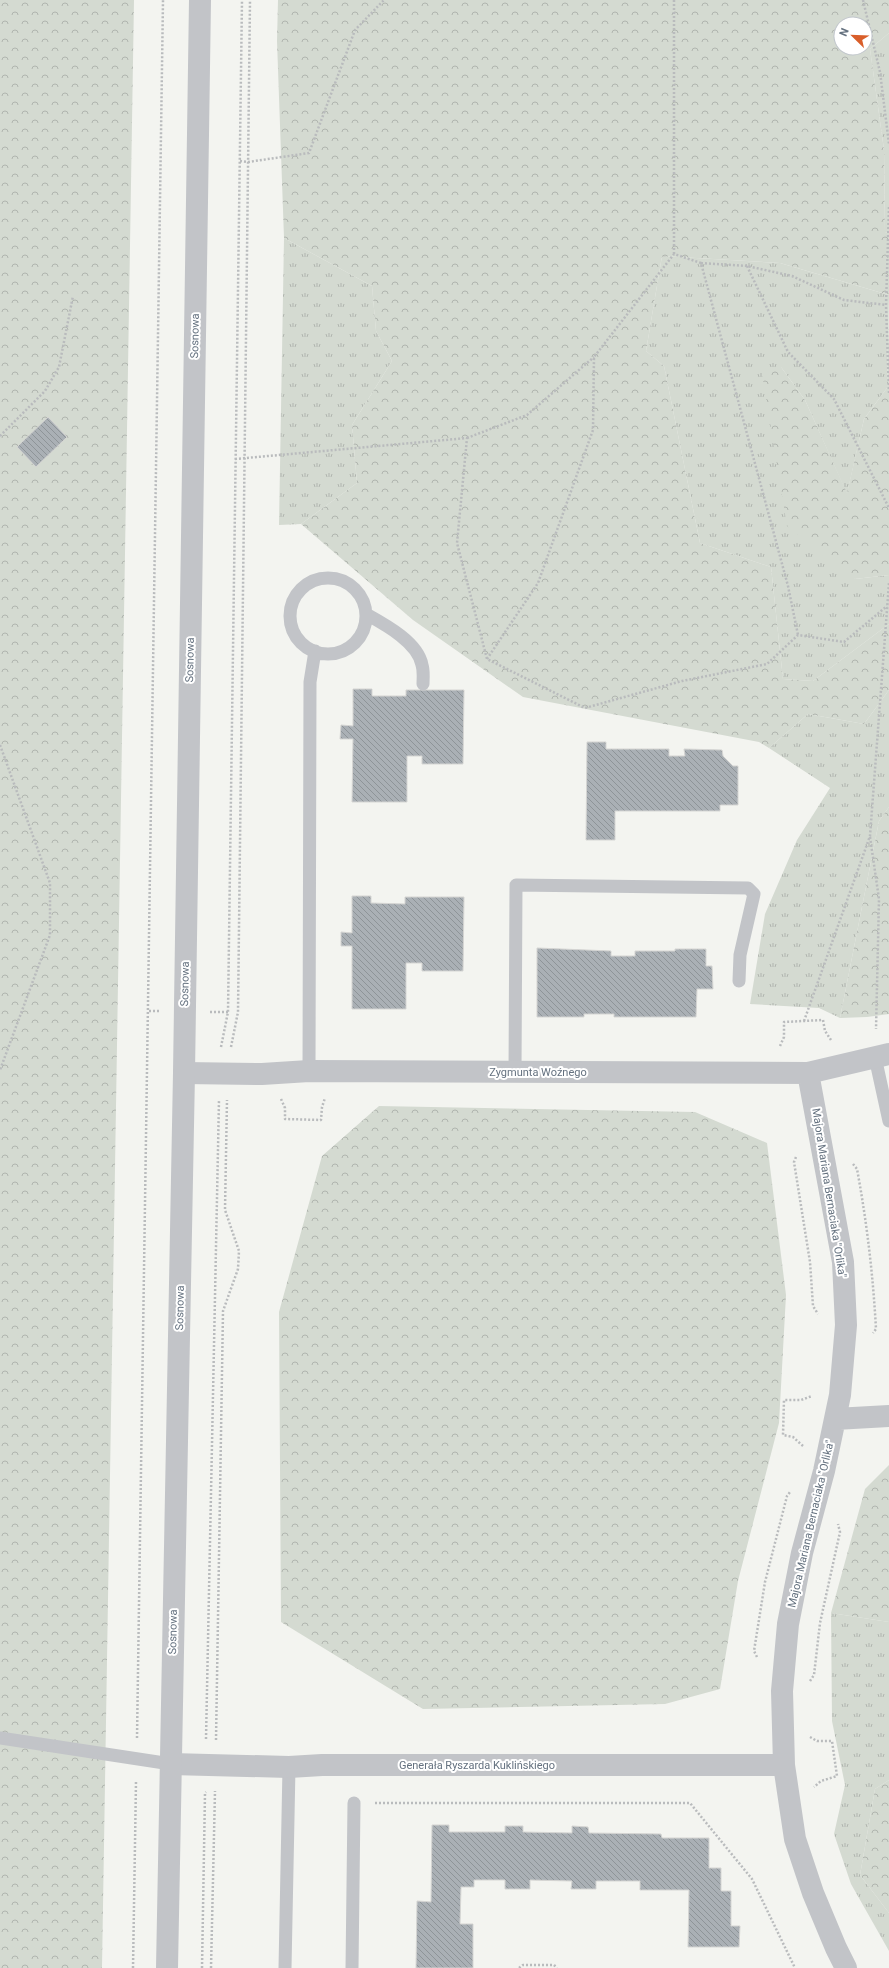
<svg xmlns="http://www.w3.org/2000/svg" width="889" height="1968" font-family="Roboto,sans-serif">
<style>
.grass{fill:url(#grass-tufts)}
.forest{fill:url(#forest-crowns);fill-rule:evenodd}
.building{fill:url(#building-back-hatch);stroke:#d5d5d3}
.lines{fill:none;stroke-linecap:round;stroke-linejoin:round}
.path{stroke:#b9bbbd;stroke-width:2.5;stroke-dasharray:2 2;stroke-linecap:butt}
.service{stroke:#c2c4c8;stroke-width:13}
.minor{stroke:#c2c4c8;stroke-width:22}
.tertiary{stroke:#c2c4c8;stroke-width:22}
.labels{text-anchor:middle;dominant-baseline:central;stroke-width:4;stroke-linejoin:round;paint-order:stroke}
.street-label{font-size:11px;fill:#64717f;stroke:#fff}
</style>
<defs>
<pattern id="grass-tufts" width="24" height="20" patternUnits="userSpaceOnUse"><rect width="24" height="20" fill="#d4dad1"/><path d="M3 7l-1-3M5 7V3M7 7l1-3M15 17l-1-3M17 17v-4M19 17l1-3" fill="none" stroke="#b0b5af"/></pattern>
<pattern id="forest-crowns" width="20" height="18" patternUnits="userSpaceOnUse"><rect width="20" height="18" fill="#d4dad1"/><path d="M2 6a3 3 0 1 1 6 0M12 15a3 3 0 1 1 6 0" fill="none" stroke="#b0b5af"/></pattern>
<pattern id="building-back-hatch" width="6" height="6" patternUnits="userSpaceOnUse"><rect width="6" height="6" fill="#aab0b5"/><path d="M-1 5l2 2M0 0l6 6M5-1l2 2" fill="none" stroke="#8e9498"/></pattern>
</defs>
<rect width="100%" height="100%" fill="#f3f4f0"/>
<path class="grass" d="M889 33V233L885 232 884 150 870 49Z
M284 238 372 286 376 331 392 361 352 425 357 483 301 524 279 525Z
M662 256 780 263 889 295 887 388 864 419 847 494 805 400 781 367 855 579 889 575V624L813 681 783 679 771 567 700 543 664 366 646 351Z
M889 690V807L879 821 840 1018 819 1008 750 1004 765 914 797 840 830 788 769 748 808 714 864 724Z
M831 1613 889 1622V1780L875 1789 860 1875 889 1913V1951L851 1884 834 1834 845 1785 832 1721Z"/>
<path class="forest" d="M0 0H134L102 1968H0Z
M278 0H889V33L870 49 884 150 885 232 889 233V295L780 263 662 256 646 351 664 366 700 543 771 567 783 679 813 681 889 624V690L864 724 808 714 769 748 759 742 523 697 413 620 301 524 357 483 352 425 392 361 376 331 372 286 284 238 277 41ZM841 24H865V48H841Z
M889 306V575L855 579 787 526 762 373 781 367 805 400 847 493 864 419 887 388Z
M889 807V1014L867 1017 840 1018 879 821Z
M379 1106 695 1112 767 1143 786 1295 779 1423 738 1581 720 1689 665 1704 423 1709 281 1622 279 1312 322 1156Z
M889 1465V1622L831 1613 865 1489Z
M889 1780V1913L860 1875 875 1789Z"/>
<path class="building" d="M48 417 67 437 36 467 17 447Z
M353 689H372V696H406V690H464L463 764H422V756H407V802H352L353 739H340L341 725 353 726Z
M587 742H606V749H669V756H685L684 749 722 750 723 756 733 766H738V805H720V811H615V840H586Z
M352 896H371V903L405 904V897H464L463 971H422V963H406V1009H352V946H341V932L352 933Z
M537 948 611 951V956H635V951H675V949H706V966H712L713 989H697L696 1017H614V1014H584V1017H537Z
M432 1825H449V1832H505V1826H523V1832L572 1833V1826L588 1827 589 1833 661 1834 662 1838H709V1868H721V1891H731V1926H740L739 1947H688L689 1890H640V1881H596V1889H571L572 1881 530 1880V1889H505V1880H474V1887H461L460 1924H473V1968H416L417 1901 431 1902Z"/>
<g class="lines">
<path class="path" d="M863 0 880 72 889 144
M240 161 248 162 309 153 355 30 384 0
M889 207 886 305 889 393
M674 254V0
M701 263 747 266 792 276 844 300 886 305
M747 266 788 352 834 399 889 508
M0 436 45 391 59 367 73 296
M467 438 527 415 594 357
M235 459 467 438 457 543 487 659 585 708 682 681 767 664 798 635 844 642 887 606
M487 659 538 583 593 430 594 357 674 254 701 263 788 586 798 635
M0 745 50 883V935L0 1070
M870 837 879 899 876 1029
M149 1011H159
M210 1012H228
M804 1021 870 836 889 583
M780 1046 784 1037V1022L823 1020 825 1031 831 1040
M221 1047 228 1012 242 0
M231 1047 238 1012 250 0
M281 1099 285 1108V1119L321 1120 322 1107 325 1098
M796 1157 794 1162 810 1262 813 1306 818 1314
M853 1164 857 1169C867 1223 873 1275 876 1329L873 1333
M803 1446 793 1437 783 1435 784 1400H801L812 1396
M757 1657 754 1651 765 1582 787 1496 790 1492
M810 1681 814 1675 820 1623 840 1532 838 1524
M810 1737 817 1741H832L837 1776 821 1781 814 1787
M137 1738 163 0
M206 1739 219 1100
M216 1740 223 1311 238 1269 239 1251 225 1210 227 1100
M375 1803H690L752 1879 795 1968
M133 1968 136 1781
M202 1968 205 1793 206 1792
M211 1968 215 1791
M519 1968 523 1965H554L557 1968"/>
<path class="service" d="M290 616a38 38 0 1 1 76 0a38 38 0 1 1-76 0Z
M366 614C384 624 418 642 422 665 424 671 423 678 423 684
M875 1057 889 1121
M309 1071 310 682 315 651
M515 1072 516 885 748 888 754 894 740 955 739 981
M0 1738 171 1764
M285 1968 289 1767
M352 1968 354 1803"/>
<path class="minor" d="M184 1073 262 1074 309 1071 808 1073 889 1054
M808 1073 843 1262 846 1325 840 1395 824 1471 802 1553 788 1624 782 1691 784 1765 795 1839 813 1893 836 1948 846 1968
M835 1419 889 1416
M171 1764 289 1767 322 1765H784"/>
<path class="tertiary" d="M167 1968 184 1073 200 0"/>
</g>
<g class="labels">
<g class="street-label">
<text transform="translate(195 336) rotate(-89)">Sosnowa</text>
<text transform="translate(190 660) rotate(-89)">Sosnowa</text>
<text transform="translate(185 984) rotate(-89)">Sosnowa</text>
<text x="538" y="1072">Zygmunta Woźnego</text>
<text transform="translate(829 1193) rotate(81)">Majora Mariana Bernaciaka "Orlika"</text>
<text transform="translate(180 1308) rotate(-89)">Sosnowa</text>
<text transform="translate(811 1524) rotate(-77)">Majora Mariana Bernaciaka "Orlika"</text>
<text transform="translate(173 1632) rotate(-89)">Sosnowa</text>
<text x="477" y="1765">Generała Ryszarda Kuklińskiego</text>
</g>
</g>
<g transform="translate(853 36) rotate(293)"><circle r="19" fill="#ffffff" stroke="#c1c6cc"/>
<path d="M0-3L7 15L0 10L-7 15Z" fill="#d95e2a"/>
<text y="-6" font-size="11" font-weight="bold" text-anchor="middle" fill="#64717f">N</text>
</g>
</svg>
